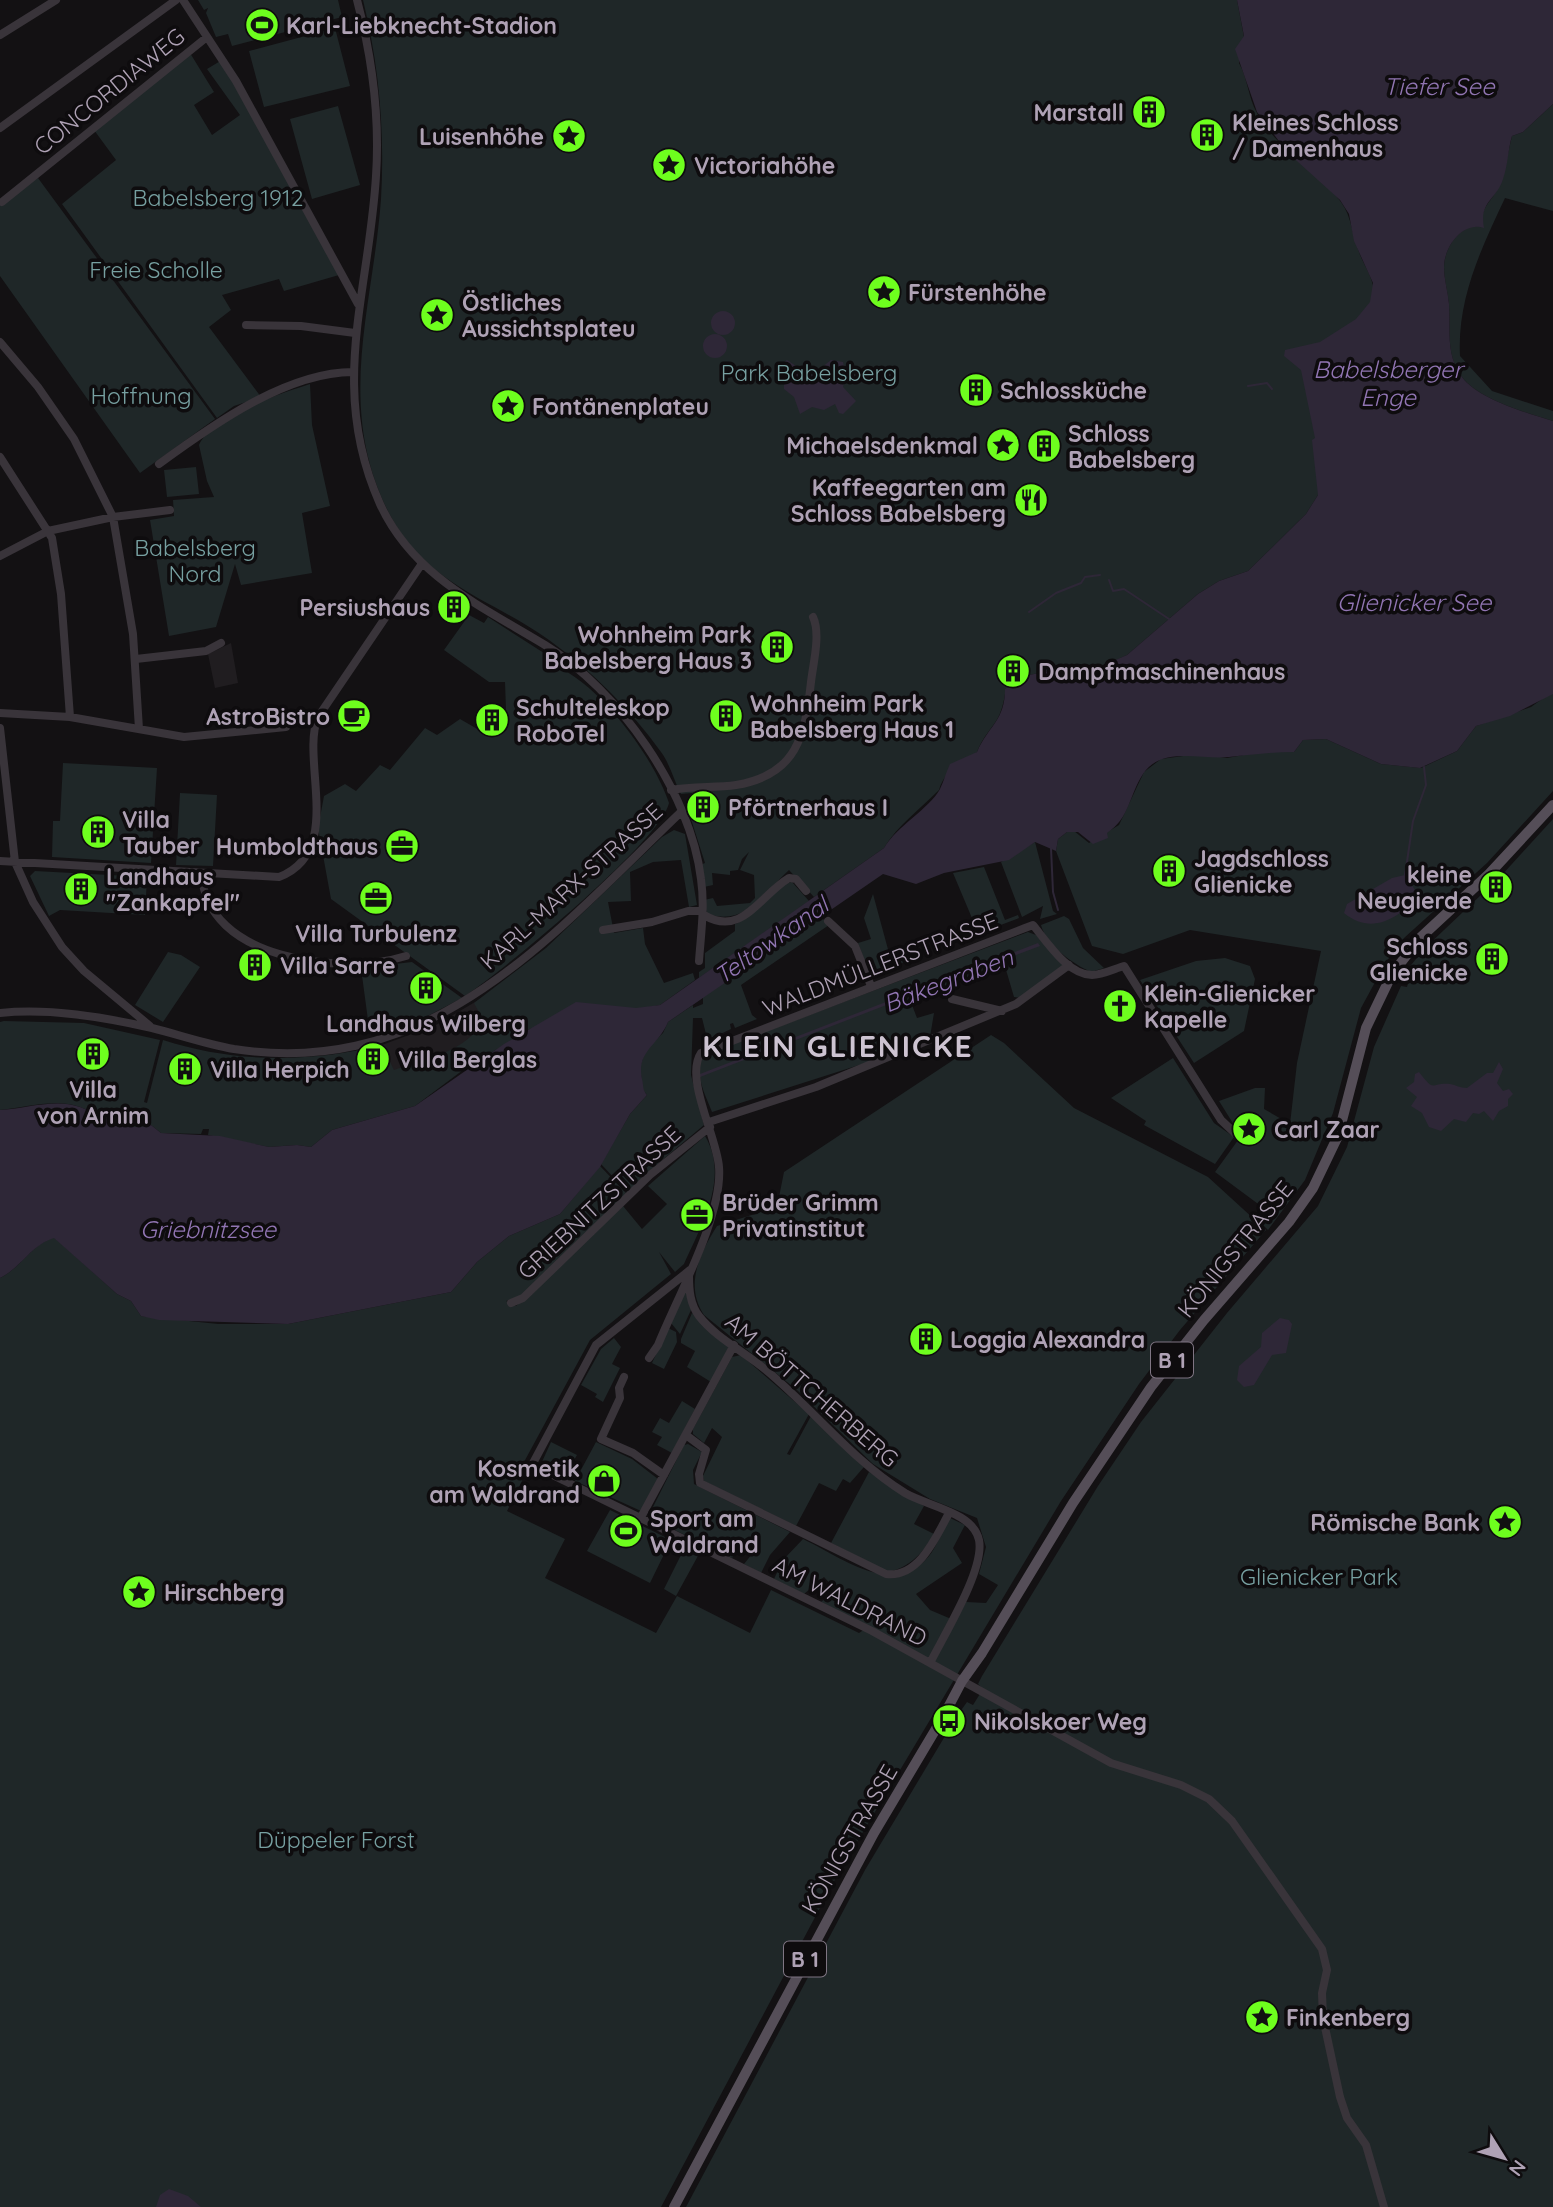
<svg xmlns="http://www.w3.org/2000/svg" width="1553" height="2207" font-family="Quicksand,sans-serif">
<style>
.built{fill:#201d20}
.green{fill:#1f2728}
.water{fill:#2e2737}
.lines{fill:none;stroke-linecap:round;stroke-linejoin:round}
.stream{stroke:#2e2737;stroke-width:2}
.minor{stroke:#39343a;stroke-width:8}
.major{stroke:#554e58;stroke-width:10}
.labels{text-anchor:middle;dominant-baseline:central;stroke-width:7;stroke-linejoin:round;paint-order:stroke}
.shield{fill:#0e0c0e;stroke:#7f7583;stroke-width:2}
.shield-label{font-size:21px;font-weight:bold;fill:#afa2b5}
.poi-label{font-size:23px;font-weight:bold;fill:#afa2b5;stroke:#0e0c0e;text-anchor:start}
.street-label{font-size:23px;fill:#afa2b5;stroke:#0e0c0e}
.park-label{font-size:23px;fill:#77a0a1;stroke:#0e0c0e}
.water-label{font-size:24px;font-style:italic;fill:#9175b3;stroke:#0e0c0e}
.district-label{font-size:30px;font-weight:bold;letter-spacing:2px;fill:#cdc3d1;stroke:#0e0c0e}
</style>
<rect width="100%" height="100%" fill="#131113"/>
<path class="built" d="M231 643 238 683 215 688 208 654Z
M487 995 503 1024 398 1080 382 1045 436 1025Z"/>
<path class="green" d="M198 0H338L342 17 232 46 228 34 216 37 206 13 208 8 204 10Z
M363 0H1237L1244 37 1239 63C1248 79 1248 97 1257 113 1277 150 1319 172 1341 202 1352 217 1352 235 1359 252 1364 266 1372 275 1374 291L1318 495 1306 514 1248 571 1219 581 1198 594 1127 655 1099 668 1062 669 1023 676 1025 679 1005 694C1000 727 988 725 977 752 963 763 944 770 939 790 920 809 897 826 884 848L814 897 789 870C762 895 747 926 707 914L704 900 713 898 717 906 750 903 755 898 754 875 740 870 749 852 742 859 738 870 730 871V875L712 873 713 885 704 887 700 865 705 863 691 819 698 812 692 793 681 794C674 781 670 764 661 752 630 709 592 671 549 640 490 598 427 585 390 515 334 407 373 309 381 199 385 131 379 65 363 0Z
M335 28 350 86 264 107 249 51Z
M190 53 214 92 194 105 212 135 240 115 207 69 222 60 339 275 284 291 279 279 222 295 231 310 209 327 261 397 234 406 217 418 62 204 116 160 94 130Z
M1553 104V211L1505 198C1481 249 1457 299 1460 356L1492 391 1553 411V421C1527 413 1478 399 1462 377 1445 354 1451 331 1449 305 1448 292 1444 280 1444 267 1444 247 1463 221 1483 227 1479 207 1492 202 1499 186 1505 171 1508 152 1512 136L1523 132Z
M338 106 360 185 312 199 290 119Z
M38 178 215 419 140 473 0 276V201Z
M310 384 312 425 330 506 302 513 312 573 241 585 235 564 216 627 169 636 150 520 174 516 173 500 214 497 207 481 199 445C211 416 282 393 310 384Z
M196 467 199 494 167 497 164 470Z
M469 615 484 623 488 617 547 655 546 662C595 677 653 755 669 803 660 842 504 970 465 996L331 899 318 828 324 796 345 784 356 791 380 765 390 770 425 728 437 735 460 719 486 734 506 710 505 682H489L444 650Z
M1549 694H1553V791L1487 863 1404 938 1386 962 1361 1008 1333 1113 1305 1180 1268 1230 1261 1223 1269 1212 1215 1172 1241 1136 1219 1101 1255 1088H1265L1264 1109 1290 1124 1297 1063 1321 951 1190 930 1123 954 1092 946 1056 851 1058 839 1067 832 1074 831 1089 843 1119 825 1144 772 1161 759 1198 754 1227 758 1260 752H1294L1303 740 1326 739 1381 764 1421 768 1457 751 1476 726 1531 707Z
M63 763 157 768 151 863 52 857 53 821H60Z
M180 793 217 795 213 866 176 865Z
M1553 819V2207H686L865 1870 957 1716 967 1702 973 1705 983 1689 978 1684 982 1676 1098 1486 1141 1422 1227 1313 1318 1206 1347 1147 1374 1047 1401 986 1407 987 1411 973 1407 970 1425 948 1501 876Z
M674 830 685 834 697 905 689 907 681 860 653 862 630 872 631 901 608 902 614 933 643 928 645 944 664 983 693 973 695 980 660 1005 530 1029 463 1070 415 1106 332 1130 311 1147 297 1145 269 1147 208 1135 209 1129H203L201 1134 161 1133 151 1125C124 1133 104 1116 80 1107 55 1098 24 1108 0 1110V1022L4 1021 84 1023 160 1040 144 1102 147 1103 163 1040C234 1063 310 1063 382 1045L394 1070C424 1059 468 1052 483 1020L474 1003 546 948 662 837Z
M1035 842 1053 911 1057 914 1040 919 1043 906 1022 917 1001 862Z
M984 867 1005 920 1018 915 1019 918 998 926 997 923V926L989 930 987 927V930L969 937 966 935 977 930 953 873Z
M35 871 147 877 145 915 60 910 49 916 30 876Z
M792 882 809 901 699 978V972L705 968V953L735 931V924C758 916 768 886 792 882Z
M873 894 889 953 885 955 888 964 914 954 916 958 888 968 885 966V969L870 975 858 943 871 939 864 918Z
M820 916 829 925 741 985 752 1015 757 1019 735 1028 733 1023 730 1024 731 1029 712 1038 706 1034 702 1018H693L691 1075 704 1125 654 1167 628 1193 601 1164 630 1114 647 1095 643 1090 640 1067 646 1049 663 1033 668 1022 693 1005V1008L703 1004V997Z
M1064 916 1069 919 1083 948 1104 968 1091 972C1073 964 1046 945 1041 925Z
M1028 932 1036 935 1065 965 1022 998 1014 997 1004 963 910 1000 917 1018 934 1013 930 1037 878 1059 712 1112C705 1094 693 1073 704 1055Z
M168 952 181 955 200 967 163 1022 135 1005Z
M1225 958 1250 966 1255 979 1244 1031 1194 1063 1140 980 1196 961Z
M412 962 462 998 420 1020 370 1035 361 968Z
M991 1035 1004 1043 1074 1108 1208 1177 1266 1230 1180 1330 1139 1384 1061 1501 839 1872 661 2207H0V1278C22 1267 31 1245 54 1237L117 1294 131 1301 141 1316 218 1324H288L451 1292 477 1262 509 1236 560 1214 600 1166 627 1194 521 1296 506 1301 516 1306 623 1206 642 1229 667 1204 648 1186 705 1136C730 1177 701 1226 684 1264L675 1272 659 1252 671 1274 590 1340 524 1462 530 1465 507 1511 565 1539 545 1578 656 1633 677 1596 750 1633 771 1590 859 1633 868 1627 821 1602 836 1590 824 1577 804 1594 774 1579 783 1560 803 1539C841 1557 894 1599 929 1556 938 1545 942 1529 950 1518L965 1525 953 1548 962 1563 916 1594 930 1610 956 1621 966 1602 986 1603 998 1585 979 1574 986 1547 977 1518 930 1499 873 1464 797 1390 704 1315C684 1285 700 1253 717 1226L777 1207 784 1172Z
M1173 1058 1214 1123 1234 1137 1215 1164 1144 1125 1146 1121 1111 1098Z
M686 1290 691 1310 680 1334 671 1323Z
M692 1313 728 1345 729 1349 711 1382 687 1367 695 1351 681 1343V1339Z
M668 1328 676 1332 677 1342 664 1369 652 1363Z
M614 1338 621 1347 612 1364 620 1368 603 1402 595 1397 597 1394 581 1385 601 1349Z
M741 1355 809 1414 787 1454 790 1455 811 1416 864 1467 850 1483 843 1479 836 1491 819 1483 796 1526 704 1481 703 1476 722 1437 712 1428 704 1443 693 1434V1429L732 1357Z
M682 1401 695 1409 672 1453 657 1445 662 1437 652 1432 660 1418 669 1423Z
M551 1442 577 1455 565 1476 541 1464Z
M596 1442 632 1459 658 1479 641 1511 575 1481Z
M688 1444 702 1452 693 1470 694 1484 790 1532 770 1555 761 1573 744 1564 760 1544 748 1538 732 1558 648 1517 684 1445Z
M869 1472 924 1506 914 1524 934 1534C924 1552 909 1568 888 1572L831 1543Z
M610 1510 671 1540 650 1583 587 1551Z
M685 1547 699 1554 676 1596 664 1589Z"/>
<path class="water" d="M1237 0H1553V104L1523 132 1512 136C1508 149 1508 165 1503 179 1496 201 1479 201 1484 228 1463 221 1444 247 1444 267 1444 279 1448 292 1449 304 1451 331 1445 354 1462 377 1478 399 1527 413 1553 421V694L1510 716 1476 726 1457 751 1420 768 1381 764 1326 739 1303 740 1294 752C1271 752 1251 755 1229 757 1202 760 1161 746 1143 774 1129 795 1130 818 1107 833L1108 838 1093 844 1078 832H1067L1058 839 1056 851 1035 842 1009 860 944 873 916 884 883 874 668 1022C659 1045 636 1051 642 1079 644 1087 642 1089 647 1095L630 1114 600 1167 560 1214 509 1236 477 1262 451 1292 288 1324 159 1320 141 1316 131 1301 117 1294 54 1238C31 1245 22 1267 0 1278V1110C24 1109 55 1098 80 1107 104 1116 124 1133 151 1125L161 1133 220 1136 269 1147 297 1145 311 1147 332 1130 415 1106 504 1044 576 1002 636 1008 660 1005 884 848C897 826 929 809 940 789 944 781 946 772 950 764L977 752C988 726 1005 721 1005 689L1024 679 1023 676 1062 669 1099 667 1127 655 1198 594 1219 581 1248 571 1306 514 1318 495 1312 440 1315 438 1301 370 1284 356 1285 350 1320 342 1356 319 1370 302 1373 283 1354 241 1349 214 1340 200 1287 152 1257 112 1235 49 1244 36Z
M711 323a12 12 0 1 1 24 0a12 12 0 1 1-24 0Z
M703 346a12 12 0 1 1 24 0a12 12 0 1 1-24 0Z
M787 360 811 376 831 360 843 362 846 376 843 387 856 401 843 414 839 413 835 404 824 410 812 407 800 414 794 397 784 389V362Z
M1405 875 1419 896C1398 918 1372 936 1344 913L1347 904 1392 878Z
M1038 943 1040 946 990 965V970L985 971 982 969 933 987V992L925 995 920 992 700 1077V1074Z
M1499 1062 1503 1069 1497 1083 1503 1091 1509 1089 1513 1094 1508 1099V1106L1499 1111 1493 1121 1484 1111 1479 1114 1473 1113 1466 1122 1454 1119 1441 1131 1429 1127 1422 1113 1411 1106 1417 1097 1406 1088 1414 1082 1415 1074 1419 1072C1436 1094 1430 1082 1450 1084 1456 1085 1460 1088 1467 1088L1487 1073H1493Z
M1280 1318 1289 1320 1292 1324 1286 1353 1272 1355 1254 1385 1244 1387 1237 1380 1239 1366 1261 1347 1262 1333Z
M169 2189 188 2196 201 2207H156L160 2195Z"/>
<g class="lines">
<path class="stream" d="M1248 386 1267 383 1272 389
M1109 580 1113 591 1124 589 1169 619
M1029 612 1056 593 1081 583 1085 577 1100 575
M1051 848 1053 892 1058 910
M1405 875 1413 821 1426 785 1424 767"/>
<path class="minor" d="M183 0 236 81 358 304
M357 0C372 57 380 116 376 176 369 293 328 388 380 504 413 576 481 606 545 645 618 689 691 793 701 879 705 907 701 933 699 961
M0 35 56 0
M0 128 176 0
M2 202 207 37
M246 325 301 326 355 333
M0 342 38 387 74 439 113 517 133 634 139 729
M0 457 52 538 61 594 70 717
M159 464C211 426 286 372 353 372
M0 556 48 531 113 517 170 510
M136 659 206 651 221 643
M0 713 70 717 184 737 286 727
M0 728 15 862 33 902 62 947 84 971 150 1026
M671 790C693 786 715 788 736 785 797 775 805 736 811 682 813 664 821 634 813 617
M0 861 279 877C345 852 300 760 318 717L421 565
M202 873C204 960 343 976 406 956
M704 915C742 938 760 895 789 878L796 879 806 891
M828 921 855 946 871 986
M603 930 652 922 688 911H702
M952 999 1002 1011
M0 1013C50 1008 103 1017 152 1028 180 1035 206 1044 234 1049 433 1080 552 935 681 812
M709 1122 816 1087 1016 1004 1069 965
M690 1270 596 1345 532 1465 872 1631 1111 1763 1181 1785 1209 1799 1232 1821 1322 1949 1327 1970 1322 1993 1323 2018 1340 2097 1347 2118 1366 2145 1384 2207
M689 1276C689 1290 690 1304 699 1316 716 1338 745 1352 766 1370 814 1410 852 1460 905 1493 927 1506 973 1512 979 1540 985 1569 944 1635 930 1663
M511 1303 523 1298 650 1175 710 1127
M649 1358 658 1345C677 1298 723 1215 719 1167 717 1137 684 1078 701 1053L1025 928 1033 925C1047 942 1068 975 1092 975 1102 975 1114 969 1124 966L1221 1120 1240 1138
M624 1377 619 1388 620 1398 601 1439 633 1453 664 1475
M686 1435 706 1450 699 1474 700 1483 886 1574C919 1578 936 1537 949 1513
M640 1519 734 1345"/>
<path class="major" d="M674 2207 874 1833 943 1717 962 1681 982 1653 1073 1503 1151 1387 1204 1320 1289 1222 1313 1188 1338 1136 1366 1028 1392 974 1420 938 1489 874 1553 805"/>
</g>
<defs>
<g id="stadium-disc" transform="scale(1.75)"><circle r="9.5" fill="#6efe1e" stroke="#0e0c0e"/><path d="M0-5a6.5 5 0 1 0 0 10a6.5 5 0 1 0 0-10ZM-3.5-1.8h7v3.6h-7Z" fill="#111"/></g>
<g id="building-disc" transform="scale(1.75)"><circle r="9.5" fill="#6efe1e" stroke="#0e0c0e"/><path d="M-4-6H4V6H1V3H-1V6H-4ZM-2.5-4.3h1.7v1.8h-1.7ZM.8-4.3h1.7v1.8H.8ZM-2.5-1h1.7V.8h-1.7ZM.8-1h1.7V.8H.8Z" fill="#111"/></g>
<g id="sight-disc" transform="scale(1.75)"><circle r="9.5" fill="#6efe1e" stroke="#0e0c0e"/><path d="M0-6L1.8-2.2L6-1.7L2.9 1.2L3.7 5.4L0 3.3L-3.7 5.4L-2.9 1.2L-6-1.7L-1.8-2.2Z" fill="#111"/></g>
<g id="restaurant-disc" transform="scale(1.75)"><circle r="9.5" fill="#6efe1e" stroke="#0e0c0e"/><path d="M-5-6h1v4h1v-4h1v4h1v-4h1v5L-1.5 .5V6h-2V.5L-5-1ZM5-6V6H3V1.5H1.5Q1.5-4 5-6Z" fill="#111"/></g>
<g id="cafe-disc" transform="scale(1.75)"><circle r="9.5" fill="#6efe1e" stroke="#0e0c0e"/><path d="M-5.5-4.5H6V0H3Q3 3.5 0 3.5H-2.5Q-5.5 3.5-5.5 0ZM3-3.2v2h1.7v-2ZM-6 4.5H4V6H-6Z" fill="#111"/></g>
<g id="office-disc" transform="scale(1.75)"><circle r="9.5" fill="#6efe1e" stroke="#0e0c0e"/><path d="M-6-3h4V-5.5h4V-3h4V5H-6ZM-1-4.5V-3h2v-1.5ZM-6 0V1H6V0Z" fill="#111"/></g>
<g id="church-disc" transform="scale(1.75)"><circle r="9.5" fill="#6efe1e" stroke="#0e0c0e"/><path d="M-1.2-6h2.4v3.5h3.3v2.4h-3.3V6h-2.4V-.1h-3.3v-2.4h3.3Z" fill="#111"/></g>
<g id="shop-disc" transform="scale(1.75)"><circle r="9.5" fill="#6efe1e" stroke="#0e0c0e"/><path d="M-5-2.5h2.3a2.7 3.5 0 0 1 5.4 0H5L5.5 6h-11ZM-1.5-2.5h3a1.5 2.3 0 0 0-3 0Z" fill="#111"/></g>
<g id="bus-disc" transform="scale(1.75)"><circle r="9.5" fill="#6efe1e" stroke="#0e0c0e"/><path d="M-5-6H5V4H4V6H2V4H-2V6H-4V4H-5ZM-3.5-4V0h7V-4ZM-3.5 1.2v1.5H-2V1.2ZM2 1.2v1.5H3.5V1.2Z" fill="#111"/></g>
</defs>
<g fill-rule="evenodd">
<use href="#stadium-disc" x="262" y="25"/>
<use href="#building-disc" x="1149" y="112"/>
<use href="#building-disc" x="1207" y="135"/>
<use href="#sight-disc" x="569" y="136"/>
<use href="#sight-disc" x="669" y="165"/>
<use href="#sight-disc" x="884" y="292"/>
<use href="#sight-disc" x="437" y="315"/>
<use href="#building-disc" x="976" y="390"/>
<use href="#sight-disc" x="508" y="406"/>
<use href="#sight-disc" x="1003" y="445"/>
<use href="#building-disc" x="1044" y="446"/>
<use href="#restaurant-disc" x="1031" y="500"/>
<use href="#building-disc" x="454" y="607"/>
<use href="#building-disc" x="777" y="647"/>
<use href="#building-disc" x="1013" y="671"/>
<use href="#cafe-disc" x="354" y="716"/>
<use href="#building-disc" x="726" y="716"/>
<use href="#building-disc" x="492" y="720"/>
<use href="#building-disc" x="703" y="807"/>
<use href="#building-disc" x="98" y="832"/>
<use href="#office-disc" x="402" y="846"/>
<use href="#building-disc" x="1169" y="871"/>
<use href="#building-disc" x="1496" y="887"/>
<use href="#building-disc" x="81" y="889"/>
<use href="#office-disc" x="376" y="898"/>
<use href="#building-disc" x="1492" y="959"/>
<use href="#building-disc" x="255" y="965"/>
<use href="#building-disc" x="426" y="988"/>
<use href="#church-disc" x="1120" y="1006"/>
<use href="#building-disc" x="93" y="1054"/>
<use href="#building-disc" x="373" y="1059"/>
<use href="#building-disc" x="185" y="1069"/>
<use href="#sight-disc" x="1249" y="1129"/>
<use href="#office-disc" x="697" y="1215"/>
<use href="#building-disc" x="926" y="1339"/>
<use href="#shop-disc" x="604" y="1481"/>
<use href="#sight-disc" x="1505" y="1522"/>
<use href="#stadium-disc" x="626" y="1531"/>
<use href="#sight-disc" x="139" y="1592"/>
<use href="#bus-disc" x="949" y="1721"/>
<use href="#sight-disc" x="1262" y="2017"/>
</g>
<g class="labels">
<g class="shield">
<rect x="1151" y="1342.5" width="42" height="35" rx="5"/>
<rect x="784" y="1941.5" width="42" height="35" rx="5"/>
</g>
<g class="shield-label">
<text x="1172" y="1360">B 1</text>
<text x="805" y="1959">B 1</text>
</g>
<g class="poi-label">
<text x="286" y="25">Karl-Liebknecht-Stadion</text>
<text x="1124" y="112" text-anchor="end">Marstall</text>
<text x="1232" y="122">Kleines Schloss<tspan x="1232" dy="26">/ Damenhaus</tspan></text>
<text x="544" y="136" text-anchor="end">Luisenhöhe</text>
<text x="694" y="165">Victoriahöhe</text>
<text x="908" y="292">Fürstenhöhe</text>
<text x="462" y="302">Östliches<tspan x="462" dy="26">Aussichtsplateu</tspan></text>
<text x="1000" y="390">Schlossküche</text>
<text x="532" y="406">Fontänenplateu</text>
<text x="1068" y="433">Schloss<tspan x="1068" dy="26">Babelsberg</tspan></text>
<text x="978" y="445" text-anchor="end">Michaelsdenkmal</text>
<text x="1006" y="487" text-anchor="end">Kaffeegarten am<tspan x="1006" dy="26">Schloss Babelsberg</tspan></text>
<text x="430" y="607" text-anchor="end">Persiushaus</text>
<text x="752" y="634" text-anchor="end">Wohnheim Park<tspan x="752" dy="26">Babelsberg Haus 3</tspan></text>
<text x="1038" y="671">Dampfmaschinenhaus</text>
<text x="750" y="703">Wohnheim Park<tspan x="750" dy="26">Babelsberg Haus 1</tspan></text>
<text x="516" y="707">Schulteleskop<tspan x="516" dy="26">RoboTel</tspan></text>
<text x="330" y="716" text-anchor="end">AstroBistro</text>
<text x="728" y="807">Pförtnerhaus I</text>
<text x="122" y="819">Villa<tspan x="122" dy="26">Tauber</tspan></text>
<text x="378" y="846" text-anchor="end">Humboldthaus</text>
<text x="1194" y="858">Jagdschloss<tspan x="1194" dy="26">Glienicke</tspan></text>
<text x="1472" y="874" text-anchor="end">kleine<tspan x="1472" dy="26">Neugierde</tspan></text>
<text x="106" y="876">Landhaus<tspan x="106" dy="26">"Zankapfel"</tspan></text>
<text x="376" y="933" text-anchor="middle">Villa Turbulenz</text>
<text x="1468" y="946" text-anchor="end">Schloss<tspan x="1468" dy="26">Glienicke</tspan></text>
<text x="280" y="965">Villa Sarre</text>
<text x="1144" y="993">Klein-Glienicker<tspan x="1144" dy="26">Kapelle</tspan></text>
<text x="426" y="1023" text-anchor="middle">Landhaus Wilberg</text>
<text x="398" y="1059">Villa Berglas</text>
<text x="210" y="1069">Villa Herpich</text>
<text x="93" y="1089" text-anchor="middle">Villa<tspan x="93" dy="26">von Arnim</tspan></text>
<text x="1274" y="1129">Carl Zaar</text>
<text x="722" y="1202">Brüder Grimm<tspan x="722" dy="26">Privatinstitut</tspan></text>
<text x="950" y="1339">Loggia Alexandra</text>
<text x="580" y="1468" text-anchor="end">Kosmetik<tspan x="580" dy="26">am Waldrand</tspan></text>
<text x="650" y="1518">Sport am<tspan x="650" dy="26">Waldrand</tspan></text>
<text x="1480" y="1522" text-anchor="end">Römische Bank</text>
<text x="164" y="1592">Hirschberg</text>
<text x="974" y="1721">Nikolskoer Weg</text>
<text x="1286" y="2017">Finkenberg</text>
</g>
<g class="street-label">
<text transform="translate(109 91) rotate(-39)">CONCORDIAWEG</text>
<text transform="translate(571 886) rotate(-42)">KARL-MARX-STRASSE</text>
<text transform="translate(880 964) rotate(-21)">WALDMÜLLERSTRASSE</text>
<text transform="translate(599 1202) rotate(-43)">GRIEBNITZSTRASSE</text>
<text transform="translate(1235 1249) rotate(-51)">KÖNIGSTRASSE</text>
<text transform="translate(812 1390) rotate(41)">AM BÖTTCHERBERG</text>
<text transform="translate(850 1601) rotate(27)">AM WALDRAND</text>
<text transform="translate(849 1839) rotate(-60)">KÖNIGSTRASSE</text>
</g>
<g class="park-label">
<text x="218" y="197">Babelsberg 1912</text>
<text x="156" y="269">Freie Scholle</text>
<text x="809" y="372">Park Babelsberg</text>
<text x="141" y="395">Hoffnung</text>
<text x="195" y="547">Babelsberg<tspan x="195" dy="26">Nord</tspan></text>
<text x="1319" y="1576">Glienicker Park</text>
<text x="336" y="1839">Düppeler Forst</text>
</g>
<g class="water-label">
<text x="1439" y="86">Tiefer See</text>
<text x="1388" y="369">Babelsberger<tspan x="1388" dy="28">Enge</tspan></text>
<text x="1414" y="602">Glienicker See</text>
<text transform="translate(771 940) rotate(-35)">Teltowkanal</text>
<text transform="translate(948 980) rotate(-21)">Bäkegraben</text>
<text x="208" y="1229">Griebnitzsee</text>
</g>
<g class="district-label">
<text x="838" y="1046">KLEIN GLIENICKE</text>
</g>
</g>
<g transform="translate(1504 2158) rotate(127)" stroke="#0e0c0e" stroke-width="5" paint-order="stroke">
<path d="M0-5L12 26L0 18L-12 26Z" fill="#afa2b5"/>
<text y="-10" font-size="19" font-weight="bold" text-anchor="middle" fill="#afa2b5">N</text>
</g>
</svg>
